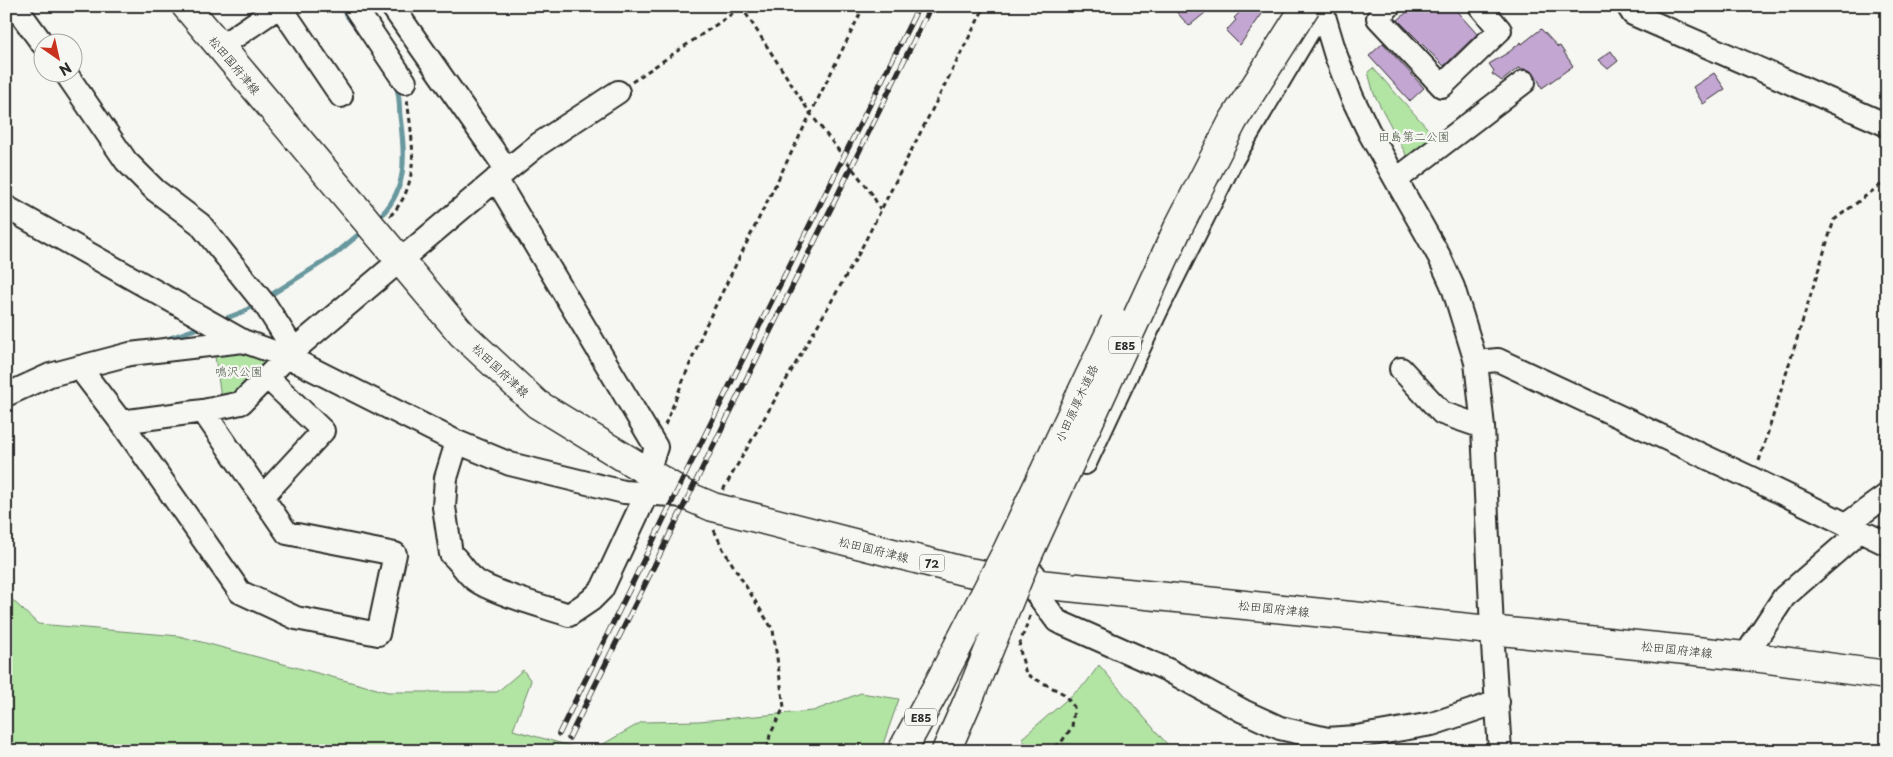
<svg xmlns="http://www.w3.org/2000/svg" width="1893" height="757" font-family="'Playpen Sans','Klee One',sans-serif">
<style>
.green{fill:#b2e4a4;stroke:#6e8868}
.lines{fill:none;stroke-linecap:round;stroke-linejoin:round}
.stream{stroke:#67989e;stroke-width:5}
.building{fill:#c3a6d2;stroke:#2b2b2b}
.minor-casing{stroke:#2b2b2b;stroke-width:26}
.major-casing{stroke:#2b2b2b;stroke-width:31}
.highway-casing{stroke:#2b2b2b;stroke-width:31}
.path{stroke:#2b2b2b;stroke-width:3;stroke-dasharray:5 4;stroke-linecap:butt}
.minor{stroke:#f6f6f2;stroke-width:22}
.major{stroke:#f6f6f2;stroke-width:28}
.highway{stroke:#f6f6f2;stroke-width:28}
.rail-casing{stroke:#2b2b2b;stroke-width:5.5}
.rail{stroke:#f6f6f2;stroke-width:4;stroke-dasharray:11;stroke-linecap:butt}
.highway-bridge-casing{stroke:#2b2b2b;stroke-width:31;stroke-linecap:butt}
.highway-bridge{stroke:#f6f6f2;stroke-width:28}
.labels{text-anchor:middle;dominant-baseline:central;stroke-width:4.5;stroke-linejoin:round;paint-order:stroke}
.shield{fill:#f6f6f2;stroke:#686867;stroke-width:1}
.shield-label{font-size:11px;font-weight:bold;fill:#2b2b2b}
.street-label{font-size:12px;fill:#2b2b2b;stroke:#f6f6f2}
.park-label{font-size:12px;fill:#4d5949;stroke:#f6f6f2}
</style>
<rect width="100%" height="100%" fill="#f6f6f2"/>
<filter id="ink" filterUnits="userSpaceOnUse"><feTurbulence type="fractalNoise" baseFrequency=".02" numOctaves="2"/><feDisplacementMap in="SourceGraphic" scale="10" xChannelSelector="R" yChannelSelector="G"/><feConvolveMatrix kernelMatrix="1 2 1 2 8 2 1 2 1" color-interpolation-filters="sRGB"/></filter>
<g filter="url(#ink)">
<path class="green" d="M1373 68 1438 140 1410 162 1374 94 1368 72Z
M214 350 268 353 273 368 222 404Z
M6 594 38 624 179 636 388 692H497L523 670 531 681 513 730 588 751H6Z
M1099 665 1173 751H1029L1022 738 1086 683Z
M861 693 899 699 882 747 846 751H591L642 722 699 721 813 711Z"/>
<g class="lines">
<path class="stream" d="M340 6 354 25
M376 220C409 192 405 155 400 116 399 107 400 94 396 86
M266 298 334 255 364 230
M219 321 245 311 257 303
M167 339 204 326"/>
</g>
<path class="building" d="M1171 6H1198L1205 13 1189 26Z
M1246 6H1253L1262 14 1240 45 1226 31 1236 20 1234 18Z
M1414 6H1452L1477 34 1444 66 1398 20Z
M1541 29 1558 47 1560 46 1573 66 1542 88 1535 74 1529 70 1518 68 1502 81 1492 74 1494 71 1489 64 1509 52 1521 42 1522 44Z
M1383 43 1424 88 1410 101 1369 56Z
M1611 51 1618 61 1608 69 1598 60Z
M1714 73 1725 89 1703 104 1693 87Z"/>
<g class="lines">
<g class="minor-casing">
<path id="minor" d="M15 6 42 43
M280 6 341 96
M354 6 405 82
M392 6 507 170
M1321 6 1336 56 1352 97 1369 132 1439 256 1453 287 1476 362 1483 427 1492 630 1500 751
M1389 6 1378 18 1442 86 1500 30 1480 6
M1628 6 1633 14 1887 125
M220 47 280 6
M65 72 126 161 155 190 200 224 266 306 294 350 241 403 203 411 121 422
M496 179 656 447 648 472
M1396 180 1524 82
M6 207 243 341 288 357 457 442 510 464 624 492 687 496
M294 350 507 170 539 144 618 92
M1476 362 1498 360 1753 479 1887 544
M79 367 121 422 240 592 296 618 378 634 395 554 287 533 203 411
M1401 369 1442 413 1483 427
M6 395 50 375 130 354 243 341
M457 442 446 478 444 507 451 554C460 561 465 572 474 579 489 592 549 608 569 615L591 600 602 589 647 493
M1085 463 1156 311 1231 161 1323 6
M262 497 323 431 267 377
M1034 574 1029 583 1057 621 1168 670 1243 711 1280 728 1327 739 1356 737 1432 724 1498 702
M1745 656 1784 597 1851 539 1854 519 1887 495"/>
</g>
<g class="major-casing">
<path id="major" d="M186 6 462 334 537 404 687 496 713 507 963 571 1029 583 1745 656 1887 675"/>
</g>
<g class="highway-casing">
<path id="highway" d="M902 751 939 683
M946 751 970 696"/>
</g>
<path class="path" d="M741 6 810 113 872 194 880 209
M632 82 742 7
M390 216C422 184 412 139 407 99
M665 425 705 327 864 6
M1759 461 1834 220 1887 180
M723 490 858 255 985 6
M714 530 723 549 773 630 784 707 770 735 767 751
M1030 616 1019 646 1026 674 1064 694 1074 707 1072 727 1060 744 1040 751"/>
<use href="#minor" class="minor"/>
<use href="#major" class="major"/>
<use href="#highway" class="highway"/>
<g class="rail-casing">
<path id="rail" d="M559 734 686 473 919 6
M569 738 931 6"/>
</g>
<use href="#rail" class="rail"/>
<g class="highway-bridge-casing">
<path id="highway-bridge" d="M939 683 1007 551 1115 322
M970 696 1026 559 1178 228 1233 121 1306 6"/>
</g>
<use href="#highway-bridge" class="highway-bridge"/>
</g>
</g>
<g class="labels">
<g class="shield">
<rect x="1109" y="336.5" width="32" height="17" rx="4"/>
<rect x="919.5" y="554.5" width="25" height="17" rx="4"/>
<rect x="905" y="708.5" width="32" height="17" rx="4"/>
</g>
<g class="shield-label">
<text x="1125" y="345">E85</text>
<text x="932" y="563">72</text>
<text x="921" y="717">E85</text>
</g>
<g class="street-label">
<text transform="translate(235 65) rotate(50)">松田国府津線</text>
<text transform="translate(501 370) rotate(43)">松田国府津線</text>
<text transform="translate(1076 403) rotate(-65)">小田原厚木道路</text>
<text transform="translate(874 549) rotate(14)">松田国府津線</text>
<text transform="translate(1274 608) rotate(6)">松田国府津線</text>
<text transform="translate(1677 649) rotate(6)">松田国府津線</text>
</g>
<g class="park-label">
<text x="1414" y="136">田島第二公園</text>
<text x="239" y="371">鳴沢公園</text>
</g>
</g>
<rect width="1893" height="757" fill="none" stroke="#f6f6f2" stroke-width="25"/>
<rect x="12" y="12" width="1868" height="732" fill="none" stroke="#2b2b2b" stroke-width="2" filter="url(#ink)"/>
<g transform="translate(58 58) rotate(146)"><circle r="24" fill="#f6f6f2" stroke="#a5a5a2"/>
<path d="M0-4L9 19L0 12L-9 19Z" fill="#c8321e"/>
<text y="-8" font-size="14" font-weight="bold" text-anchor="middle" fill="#2b2b2b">N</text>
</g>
</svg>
